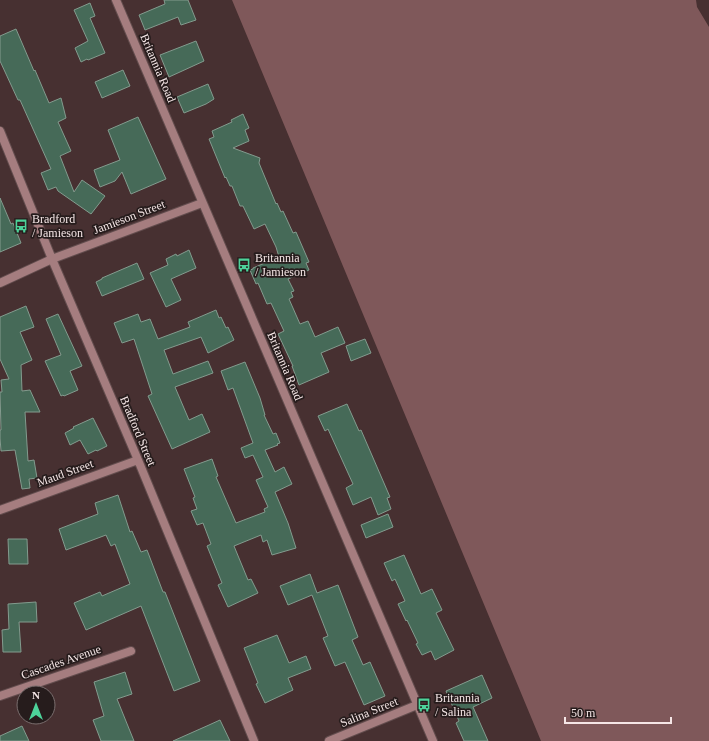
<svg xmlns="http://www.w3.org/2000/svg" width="709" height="741" font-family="'Times New Roman',serif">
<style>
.forest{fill:#7f585a}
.building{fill:#466a58;stroke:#839b8e}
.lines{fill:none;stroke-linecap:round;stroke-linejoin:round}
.minor-casing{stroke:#634d4e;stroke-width:10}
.tertiary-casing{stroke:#634d4e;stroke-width:10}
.minor{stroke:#a57d7f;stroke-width:8}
.tertiary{stroke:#a57d7f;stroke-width:8}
.labels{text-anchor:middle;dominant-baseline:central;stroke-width:3.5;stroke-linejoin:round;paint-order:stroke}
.street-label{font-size:12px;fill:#f5e6e6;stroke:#261c1c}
.poi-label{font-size:12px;fill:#f5e6e6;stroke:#261c1c;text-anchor:start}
</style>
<rect width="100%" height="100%" fill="#473031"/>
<path class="forest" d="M232 0H696L697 7 709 27V741H541Z"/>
<path class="building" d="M164 0H188L196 20 181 25 178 17 145 30 139 15 165 4Z
M90 3 95 16 90 18 105 53 88 60 87 59 81 62 75 48 88 41 74 10Z
M16 29 34 71 35 70 49 103 61 98 66 118 58 122 71 151 60 156 74 192 82 180 105 196 91 214 58 191 56 187 48 190 41 173 51 169 20 100H18L0 61V36Z
M196 41 204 61 169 77 160 55Z
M123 70 130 86 102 98 95 82Z
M208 84 214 99 206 104 184 113 177 97Z
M243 114 249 128 245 130 249 141 233 148 260 158 259 163 276 204 277 203 281 212 283 211 293 233 296 232 309 262 306 263 309 270 288 279 294 291 291 292 293 297 289 299 300 324 308 321 315 337 338 327 345 343 321 353 329 372 299 385 292 366H293L278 334 284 331 271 303 267 304 258 283 256 284 250 270 253 269V268L279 257 276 247 265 224 254 229 243 206H240L232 186H230L226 177 225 178 209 139 214 137 212 131 232 122 231 120Z
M138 117 166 179 131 194 122 172 115 181 100 187 94 170 120 160 108 130Z
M0 198 11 224 13 223 21 243 0 252Z
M189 250 196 268 171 279 181 300 166 307 150 273 168 265 166 259 176 254 177 256Z
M137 263 144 279 102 296 96 282 102 279V278Z
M26 306 34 327 20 332 32 360 21 365 22 391 30 390 40 412H25L28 461 34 460 37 478 29 479 30 488 22 489 15 450 1 451 0 438V430H1L0 392H2L1 380 9 379 0 359V317Z
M216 310 219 318 221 317 226 328 228 327 234 340 208 353 201 337 164 350 173 374 208 361 213 373 175 387 189 420 202 414 210 432 172 449 148 396 152 394 134 339 122 343 114 323 138 314 141 322 150 319 158 339 190 327 188 322Z
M58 314 82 366 70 371 78 390 64 396 63 395 61 396 45 361 61 355 46 319Z
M365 339 371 353 351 361 346 346Z
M245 362 260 398 265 415H264L273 434 276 433 280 443 277 444 278 445 265 450 275 472 284 467 292 484 275 492 288 523 296 548 272 555 267 540 263 542 261 535 234 546 248 580 251 579 258 593 228 607 218 585 222 583 207 546 211 544 203 523 197 525 191 511 197 509 193 498 195 497 184 469 212 459 218 476 216 477 236 523 265 512 264 509 268 507 256 480 263 477 253 455 245 458 241 448 253 443 233 388 228 390 221 371Z
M347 404 359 431 361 430 390 497 387 498 391 509 378 515 371 497 353 505 346 488 353 484 328 429 325 431 318 416Z
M93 418 107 446 97 451 96 450 88 454 80 440 70 445 65 433 74 428 73 427Z
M118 495 130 532 132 531 141 552 147 550 163 592H165L200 681 174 691 141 606 86 630 74 603 100 592 102 596 130 584 115 544 111 546 106 535 66 550 59 529 98 514 95 503Z
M388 514 393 527 366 538 361 525Z
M8 539H27L28 564H9Z
M404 555 421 594 432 589 442 610 436 613 454 650 435 660 431 651 422 655 416 644 418 643 407 620 406 621 398 604 405 601 395 579 392 581 384 563Z
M310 574 317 593 338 585 358 637 352 640 363 665 370 662 385 696 364 705 345 662 335 666 323 638 328 636 312 595 288 605 280 586Z
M36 602 37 622H19L21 652H3L2 630 9 629 8 604Z
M277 635 289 663 306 656 311 669 288 678 293 690 265 703 256 684 258 683 244 648Z
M125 672 132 694 117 699 134 741H101L93 720 104 716 94 682Z
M482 675 492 698 473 707 488 741H464L456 723 459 721 446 691Z
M220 720 230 741H173L209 725Z
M22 726 29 741H0V736Z"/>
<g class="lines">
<g class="minor-casing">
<path id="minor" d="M0 131 52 259 138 460 254 741
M0 283 52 259 202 203
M0 510 138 460
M0 696 131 651
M329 741 417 705"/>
</g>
<g class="tertiary-casing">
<path id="tertiary" d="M116 0 433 741"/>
</g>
<use href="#minor" class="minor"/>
<use href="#tertiary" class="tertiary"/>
</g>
<defs>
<g id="bus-bare" transform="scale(1.08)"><path d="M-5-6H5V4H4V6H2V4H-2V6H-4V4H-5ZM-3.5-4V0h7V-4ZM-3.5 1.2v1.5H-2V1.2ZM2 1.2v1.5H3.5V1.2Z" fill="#4dd39a" stroke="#261c1c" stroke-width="2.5" paint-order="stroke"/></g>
</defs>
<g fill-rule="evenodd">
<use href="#bus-bare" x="21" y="226"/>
<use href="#bus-bare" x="244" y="265"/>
<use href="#bus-bare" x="424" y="705"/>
</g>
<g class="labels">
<g class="street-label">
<text transform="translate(158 68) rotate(67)">Britannia Road</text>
<text transform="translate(129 217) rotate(-21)">Jamieson Street</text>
<text transform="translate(285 366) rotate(67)">Britannia Road</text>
<text transform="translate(138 431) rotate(67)">Bradford Street</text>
<text transform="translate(65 473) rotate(-20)">Maud Street</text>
<text transform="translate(61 662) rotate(-19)">Cascades Avenue</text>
<text transform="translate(369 712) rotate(-22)">Salina Street</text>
</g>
<g class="poi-label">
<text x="32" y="219">Bradford<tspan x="32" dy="14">/ Jamieson</tspan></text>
<text x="255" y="258">Britannia<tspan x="255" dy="14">/ Jamieson</tspan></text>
<text x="435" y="698">Britannia<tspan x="435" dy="14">/ Salina</tspan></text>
</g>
</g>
<g transform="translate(36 705)"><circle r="19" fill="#261c1c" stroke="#796d6d"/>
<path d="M0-3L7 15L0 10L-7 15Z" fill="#4dd39a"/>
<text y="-6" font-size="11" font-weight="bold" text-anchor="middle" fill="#f5e6e6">N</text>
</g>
<path d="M565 717v6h106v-6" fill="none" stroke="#f5e6e6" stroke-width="2"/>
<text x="571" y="717" font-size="12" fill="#f5e6e6" stroke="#261c1c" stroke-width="3" paint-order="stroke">50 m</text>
</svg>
